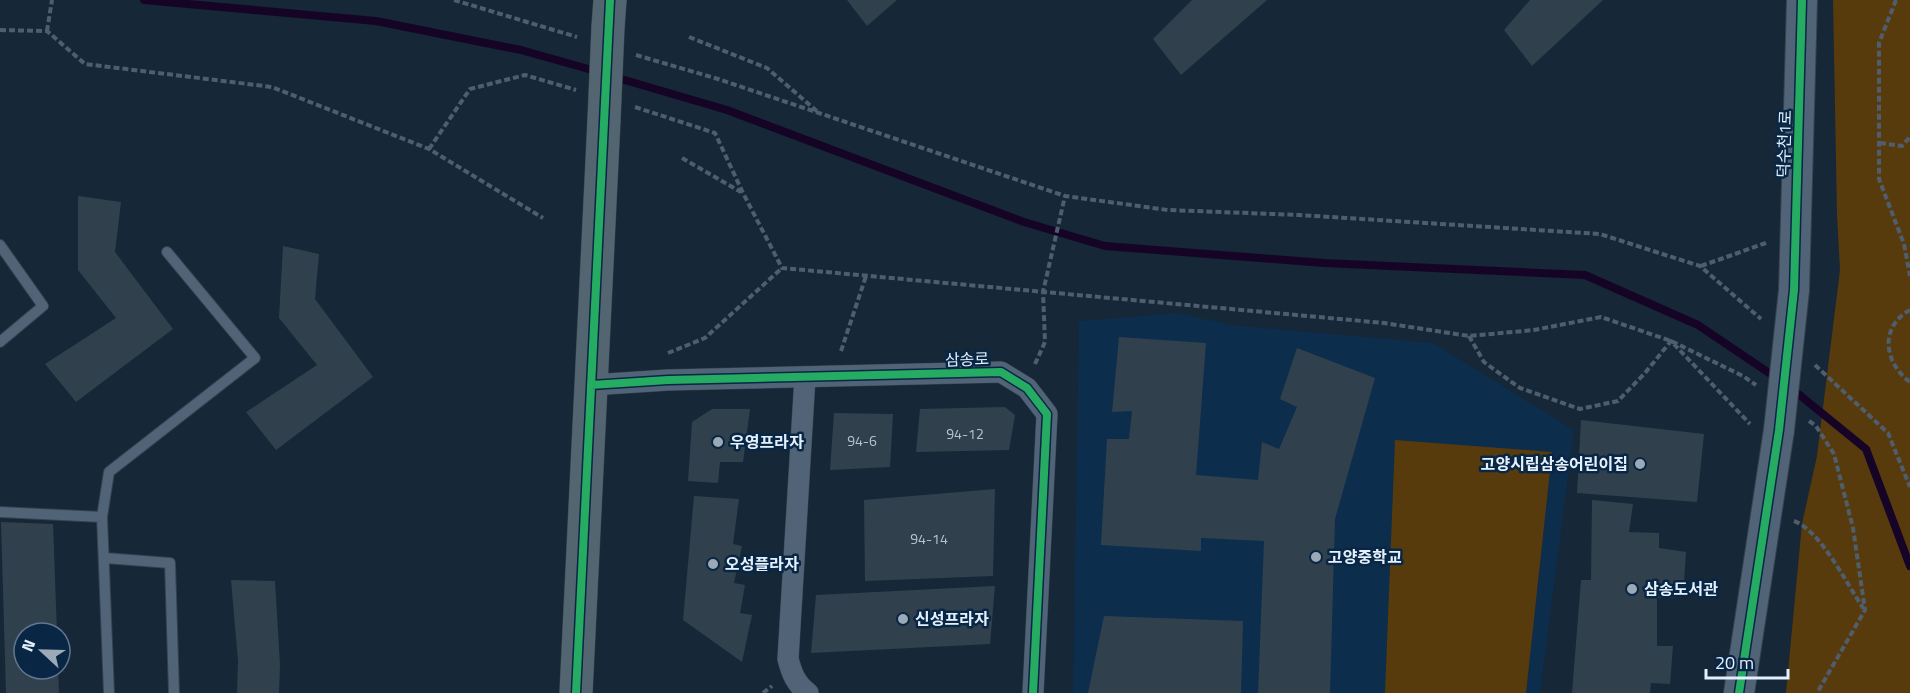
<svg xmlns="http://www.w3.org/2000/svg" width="1910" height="693" font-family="'Titillium Web','Noto Sans KR',sans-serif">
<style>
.built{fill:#0d2d4c}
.green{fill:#583b0c}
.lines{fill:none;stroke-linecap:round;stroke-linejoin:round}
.stream{stroke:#160427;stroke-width:8}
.building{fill:#30414d}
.lane-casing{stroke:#36414c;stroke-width:12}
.street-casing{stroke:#36414c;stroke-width:22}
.secondary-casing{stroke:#36414c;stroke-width:32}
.primary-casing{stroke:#36414c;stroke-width:34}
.path{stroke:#4f5e6e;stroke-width:4;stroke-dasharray:6 3;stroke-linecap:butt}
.lane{stroke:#506377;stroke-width:10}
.street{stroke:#506377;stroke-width:21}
.secondary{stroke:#506377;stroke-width:30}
.primary{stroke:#536570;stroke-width:33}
.secondary-bridge-casing{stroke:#36414c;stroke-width:32;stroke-linecap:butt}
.primary-bridge-casing{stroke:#36414c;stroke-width:34;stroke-linecap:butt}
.secondary-bridge{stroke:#506377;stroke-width:30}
.primary-bridge{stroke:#536570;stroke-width:33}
.cycleway-casing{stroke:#092745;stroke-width:11}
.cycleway{stroke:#26ab63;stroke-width:8}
.poi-dot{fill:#9caab8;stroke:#092745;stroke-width:2}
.labels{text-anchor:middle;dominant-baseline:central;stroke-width:5;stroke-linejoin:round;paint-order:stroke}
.number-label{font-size:14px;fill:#b7c4d1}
.street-label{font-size:16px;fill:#e4f0fd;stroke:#092745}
.poi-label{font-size:16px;font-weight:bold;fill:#e4f0fd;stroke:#092745;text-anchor:start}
</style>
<rect width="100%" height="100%" fill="#162737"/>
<path class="built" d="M1178 313 1231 325 1433 343 1574 430 1540 693H1073L1079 321Z"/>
<path class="green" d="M1833 0H1910V693H1786L1802 524 1817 456 1840 270 1837 214Z
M1395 440 1552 452 1526 693H1385Z"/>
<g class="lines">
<path class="stream" d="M144 0 376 21 521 50 599 72
M611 76 727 110 1024 222 1105 246 1324 263 1585 275 1698 325 1778 379
M1791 388 1866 449 1910 566"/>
</g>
<path class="building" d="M847 0H897L867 26Z
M1192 0H1267L1181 75 1153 39Z
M1530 0H1603L1532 66 1504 30Z
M78 196 121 202 115 252 173 329 76 402 45 364 116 318 78 270Z
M283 246 319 254 315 299 373 377 276 450 246 412 317 365 279 318Z
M1119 337 1206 343 1196 475 1258 480 1262 442 1279 449 1297 407 1280 399 1297 348 1375 378 1335 519 1330 693H1258L1264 541 1201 538V551L1101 545 1107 439H1129L1132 411 1112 412Z
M1005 407 1015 415 1009 450 916 452 920 409Z
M712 409H750L743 462H720L718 483 688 481 692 422Z
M834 413 893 414 890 467 830 470Z
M1581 420 1704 434 1697 502 1577 493Z
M995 489 993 576 865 581 864 500Z
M694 496 739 499 733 544 742 546 734 583 745 585 740 613 752 615 742 662 683 620Z
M1592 500 1633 504 1629 532 1659 533V548L1686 552 1683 597 1657 598V646H1673L1670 684 1651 683 1650 693H1572L1581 580H1591Z
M1 522 53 524 57 633H24V669H58L59 693H6Z
M231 580 275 581 280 665 279 693H237L238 661Z
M995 586 990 644 811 653 816 595Z
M1104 616 1243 621 1241 693H1088Z"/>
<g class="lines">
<g class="lane-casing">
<path id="lane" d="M0 245 43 306 0 342
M0 512 102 517
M105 558 170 563 174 693
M109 693 102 517 109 472 255 358 167 252"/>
</g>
<g class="street-casing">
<path id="street" d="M805 377 788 659C792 674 796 684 808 693
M591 385 668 380 1001 372 1027 388 1047 414 1033 693"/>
</g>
<g class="secondary-casing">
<path id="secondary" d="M1794 290 1802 0
M1739 693 1779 430"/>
</g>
<g class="primary-casing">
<path id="primary" d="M608 27 610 0
M576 693 604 120"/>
</g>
<path class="path" d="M454 0 577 37
M1896 0 1879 43V179L1904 244 1910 276
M0 30 47 31 85 64 272 87 429 149 543 218
M47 31 52 0
M689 37 767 68 819 113
M636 55 718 79 1065 196 1168 210 1299 215 1600 234 1700 266 1761 319
M635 107 715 133 743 193 782 268 1384 323 1469 336 1534 330 1601 317 1671 341 1743 376 1756 385
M1880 143 1902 146 1910 137
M429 149 470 89 525 75 576 90
M682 158 741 192
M1701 266 1766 243
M1910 310C1879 327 1884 363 1910 382
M1469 336 1484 362 1520 388 1580 409 1618 401 1645 373 1671 341 1750 424
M841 351 866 276
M668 353 705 338 782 268
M1035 364 1045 342 1043 292 1065 196
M1815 365 1888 433 1910 487
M1809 421 1816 426 1834 454 1853 528 1865 610 1817 693
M1794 521C1820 530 1847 584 1863 608
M763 693 772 686"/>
<use href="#lane" class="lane"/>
<use href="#street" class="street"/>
<use href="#secondary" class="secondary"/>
<use href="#primary" class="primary"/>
<g class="secondary-bridge-casing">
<path id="secondary-bridge" d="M1779 430 1794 290"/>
</g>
<g class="primary-bridge-casing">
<path id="primary-bridge" d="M604 120 608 27"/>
</g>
<use href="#secondary-bridge" class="secondary-bridge"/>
<use href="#primary-bridge" class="primary-bridge"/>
<g class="cycleway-casing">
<path id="cycleway" d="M591 385 668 380 1001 372 1027 388 1047 414 1033 693
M576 693 610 0
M1739 693 1779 430 1794 290 1802 0"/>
</g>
<use href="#cycleway" class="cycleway"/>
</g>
<g class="poi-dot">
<circle cx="718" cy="442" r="6"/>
<circle cx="1640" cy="464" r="6"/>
<circle cx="1316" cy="557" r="6"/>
<circle cx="713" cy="564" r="6"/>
<circle cx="1632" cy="589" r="6"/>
<circle cx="903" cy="619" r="6"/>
</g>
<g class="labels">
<g class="number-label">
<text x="965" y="433">94-12</text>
<text x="862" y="440">94-6</text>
<text x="929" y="538">94-14</text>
</g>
<g class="street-label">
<text transform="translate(1784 144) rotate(-88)">덕수천1로</text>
<text transform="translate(967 359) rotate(-2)">삼송로</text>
</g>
<g class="poi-label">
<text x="730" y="442">우영프라자</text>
<text x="1628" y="464" text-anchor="end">고양시립삼송어린이집</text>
<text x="1328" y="557">고양중학교</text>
<text x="725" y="564">오성플라자</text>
<text x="1644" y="589">삼송도서관</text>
<text x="915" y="619">신성프라자</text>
</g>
</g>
<g transform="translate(42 651) rotate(292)"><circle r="28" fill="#092745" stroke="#61778f" stroke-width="1.5"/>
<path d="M0-4.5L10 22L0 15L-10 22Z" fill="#9caab8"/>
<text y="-9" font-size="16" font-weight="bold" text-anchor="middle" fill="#e4f0fd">N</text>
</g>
<path d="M1706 669v9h82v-9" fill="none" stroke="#e4f0fd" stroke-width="3"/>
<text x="1715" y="669" font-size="18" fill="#e4f0fd" stroke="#092745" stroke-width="4.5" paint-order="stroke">20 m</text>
</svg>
